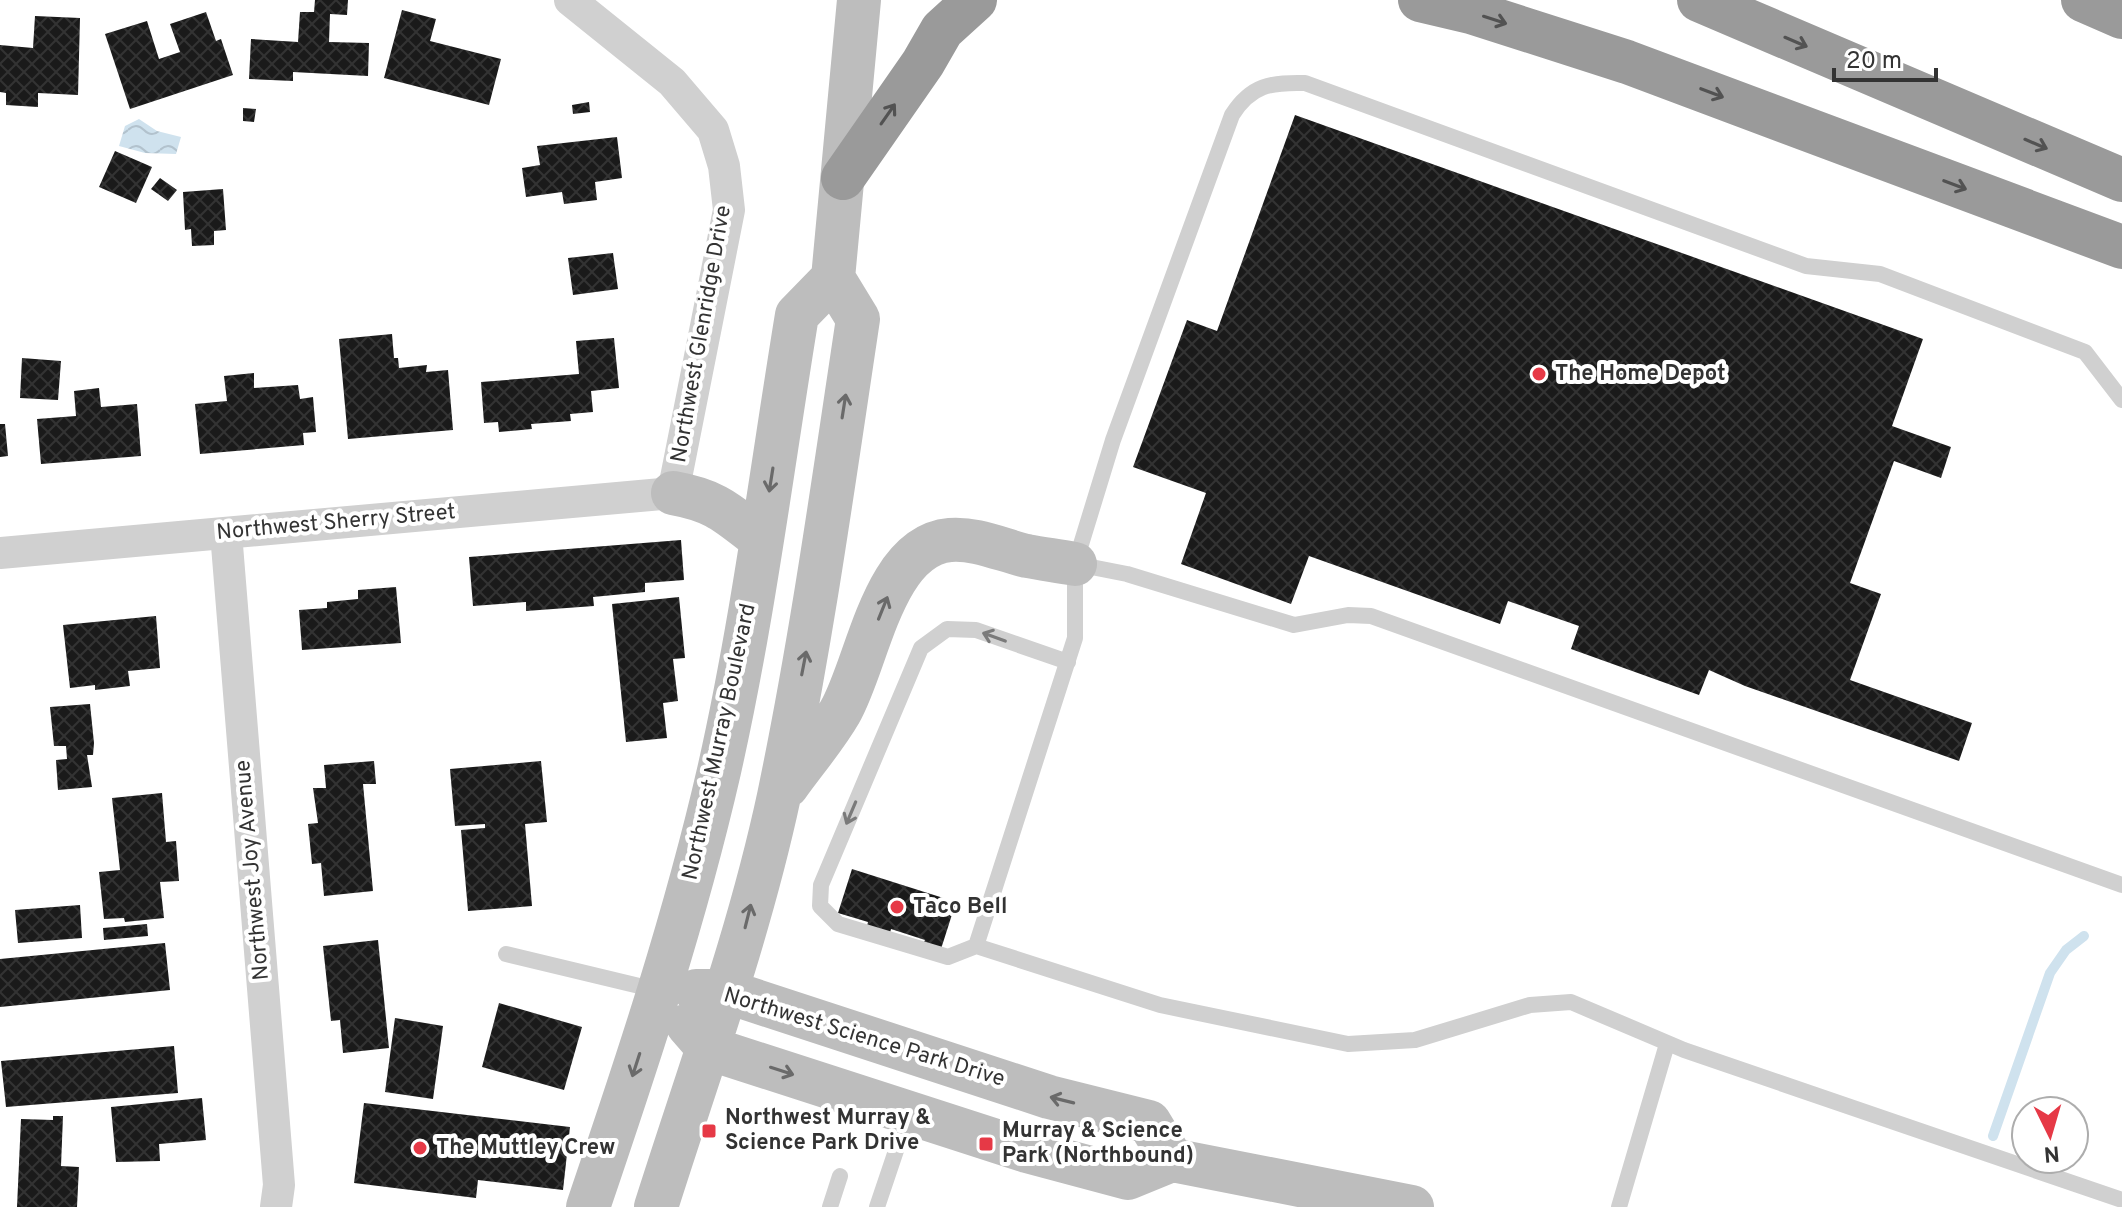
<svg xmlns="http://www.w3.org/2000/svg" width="2122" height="1207" font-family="Overpass,sans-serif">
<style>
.water{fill:url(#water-waves)}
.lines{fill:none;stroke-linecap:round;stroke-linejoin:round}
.stream{stroke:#cfe2ee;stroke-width:10}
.building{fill:url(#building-cross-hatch)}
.lane{stroke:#d0d0d0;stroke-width:16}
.street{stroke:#d0d0d0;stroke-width:32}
.secondary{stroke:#bdbdbd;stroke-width:44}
.highway{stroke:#9a9a9a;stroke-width:44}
.oneway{stroke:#525252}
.oneway2{stroke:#6a6a6a}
.oneway3{stroke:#7a7a7a}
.poi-dot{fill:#e63946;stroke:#fff;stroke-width:3}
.labels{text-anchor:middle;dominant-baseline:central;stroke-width:8;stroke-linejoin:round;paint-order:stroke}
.street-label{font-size:22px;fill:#333;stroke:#fff}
.poi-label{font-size:22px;font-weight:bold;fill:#333;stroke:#fff;text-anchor:start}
</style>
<defs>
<pattern id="water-waves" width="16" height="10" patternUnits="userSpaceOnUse" patternTransform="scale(2)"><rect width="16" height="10" fill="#cfe2ee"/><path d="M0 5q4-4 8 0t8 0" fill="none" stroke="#b2c2cd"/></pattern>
<pattern id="building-cross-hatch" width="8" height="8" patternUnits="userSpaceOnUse" patternTransform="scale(2)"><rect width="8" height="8" fill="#1a1a1a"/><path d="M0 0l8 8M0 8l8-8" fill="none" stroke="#333"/></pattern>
</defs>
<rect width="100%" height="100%" fill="#fff"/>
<path class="water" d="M139 119 157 131 181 137 176 154 145 153 119 146 125 126Z"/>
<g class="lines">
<path class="stream" d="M1993 1136 2050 973 2066 950 2084 936"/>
</g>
<path class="building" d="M315 0H348L347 15 330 14 329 42 369 43 368 76 293 72V81L249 79 251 39 298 42 300 12H314Z
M402 10 436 19 430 41 501 59 489 105 384 78Z
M206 12 216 41 221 39 233 75 130 109 105 34 147 21 159 59 180 52 170 24Z
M35 16 80 18 78 95 38 93V107L6 105V93L0 92V45L33 48Z
M589 102 590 112 573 114 572 105Z
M243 108 256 109 254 122 243 121Z
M1295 115 1923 339 1892 426 1951 447 1941 478 1894 461 1850 583 1881 594 1850 680 1972 723 1959 761 1745 686 1709 670 1699 695 1571 649 1579 626 1508 601 1500 624 1309 556 1291 604 1181 564 1206 493 1133 467 1187 320 1217 331Z
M617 137 622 178 595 182 597 200 564 204 562 192 526 197 522 168 540 165 537 146Z
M115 151 152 167 136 203 99 187Z
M160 178 177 190 168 201 151 189Z
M223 189 226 230 214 231V245L192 246 191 229 185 230 183 192Z
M613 253 618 289 573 295 568 258Z
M392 334 394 358H398L399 368 427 365 426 372 448 370 453 430 348 439 339 339Z
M614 338 619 388 591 391 593 412 570 414 571 421 531 424 532 429 499 432 498 422 484 423 481 382 579 374 576 341Z
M22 358 61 361 58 400 20 398Z
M254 373V388L298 385 300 399 313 397 316 432 303 433 304 445 200 454 195 404 227 401 224 376Z
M99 388 101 407 137 404 141 456 41 464 37 419 76 416 74 391Z
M0 424H5L8 456 0 457Z
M681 540 684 580 645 583V592L593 597 594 606 526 611V602L473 606 469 557Z
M396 587 401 643 302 650 299 610 327 608V602L358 599V590Z
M679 597 685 658 673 659 678 701 663 703 667 738 626 742 612 604Z
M156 616 160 668 128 671 130 686 95 690V685L70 688 63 625Z
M90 704 94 743 93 755H87L92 787 58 790 56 760 67 759 66 746H54L50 707Z
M374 761 376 784H363L373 891 324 896 321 863 312 864 308 824 318 823 313 788H326L324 765Z
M541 761 547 822 525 824 532 906 468 911 461 830 485 828V824L455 826 450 769Z
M162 793 166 842 176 841 179 881 160 882 164 918 125 922 124 918 104 919 99 872 120 870 112 798Z
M852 869 956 902 941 949 923 944 925 940 891 929 890 933 867 926 868 922 838 913Z
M80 905 82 938 18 943 15 910Z
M147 924 148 936 104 940 103 928Z
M378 940 389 1048 343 1053 340 1020 331 1021 323 946Z
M165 943 170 990 0 1007V959Z
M499 1003 582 1027 564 1090 482 1067Z
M395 1018 443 1026 433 1099 385 1092Z
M174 1046 178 1093 6 1107 1 1061Z
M202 1098 206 1140 159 1144 160 1161 116 1162 111 1107Z
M364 1103 570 1127 563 1190 478 1180 476 1198 354 1183Z
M53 1116H63L61 1166 79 1167 77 1207H17L21 1119 53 1120Z"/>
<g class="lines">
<path class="lane" d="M2122 400 2085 352 1880 274 1806 266 1305 83C1271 82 1251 85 1232 115L1113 440 1075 564V638L976 946 1160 1005 1348 1044 1415 1040 1530 1005 1571 1002 1684 1050 2122 1200
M1076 564 1127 574 1294 625 1348 615 1371 616 2122 885
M976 946 948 957 838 924 820 906 821 885 921 648 947 629 976 630 1068 662
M506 954 656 990
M830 1207 840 1176
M877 1207 908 1115
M1619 1207 1667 1044"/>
<path class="street" d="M226 533 279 1185 276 1207
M0 553 673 493 729 210 724 166 713 130 672 82 570 0"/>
<path class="secondary" d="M673 493C717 501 727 513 761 539
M787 786C804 762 825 738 840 712 868 664 882 546 950 540 977 538 1001 550 1027 556 1043 559 1059 561 1075 564
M696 991H725L1049 1097 1149 1122 1172 1160
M688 1025 708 1048 1027 1151 1128 1178 1172 1160 1412 1207
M588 1207C637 1063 685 919 719 771 753 621 772 467 797 315L833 278
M656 1207C699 1071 749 936 779 796 812 638 834 478 858 319L833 278 859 0"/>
<path class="highway" d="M1420 0 1471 12 1627 62 2122 247
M1699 0 2122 180
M2083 0 2122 17
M843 178 923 63 942 30 975 0"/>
</g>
<defs><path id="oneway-shaft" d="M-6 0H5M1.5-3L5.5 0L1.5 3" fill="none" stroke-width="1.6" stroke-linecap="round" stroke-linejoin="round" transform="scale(2)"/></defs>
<g class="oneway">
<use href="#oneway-shaft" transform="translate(1495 20) rotate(18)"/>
<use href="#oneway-shaft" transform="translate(1796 42) rotate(23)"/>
<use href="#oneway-shaft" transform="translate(1712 93) rotate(21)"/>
<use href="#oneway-shaft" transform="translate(888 114) rotate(-55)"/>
<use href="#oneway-shaft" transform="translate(2036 144) rotate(23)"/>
<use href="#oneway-shaft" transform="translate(1955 185) rotate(21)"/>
</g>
<g class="oneway2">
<use href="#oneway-shaft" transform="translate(844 406) rotate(-81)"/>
<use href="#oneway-shaft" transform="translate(771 480) rotate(99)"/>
<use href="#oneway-shaft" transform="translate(883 608) rotate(-68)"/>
<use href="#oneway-shaft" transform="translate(804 663) rotate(-79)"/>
<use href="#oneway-shaft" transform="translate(748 916) rotate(-76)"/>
<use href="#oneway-shaft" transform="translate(636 1065) rotate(108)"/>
<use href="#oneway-shaft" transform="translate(782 1071) rotate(18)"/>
<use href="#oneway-shaft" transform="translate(1062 1100) rotate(-166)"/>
</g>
<g class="oneway3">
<use href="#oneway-shaft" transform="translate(994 637) rotate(-160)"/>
<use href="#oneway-shaft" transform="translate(851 813) rotate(113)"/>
</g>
<g class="poi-dot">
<circle cx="1539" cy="374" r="8"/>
<circle cx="897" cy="907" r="8"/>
<rect x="701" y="1123" width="16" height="16" rx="4"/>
<rect x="978" y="1136" width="16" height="16" rx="4"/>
<circle cx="420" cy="1148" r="8"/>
</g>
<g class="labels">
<g class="street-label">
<text transform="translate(702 334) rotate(-80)">Northwest Glenridge Drive</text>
<text transform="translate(336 523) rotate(-5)">Northwest Sherry Street</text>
<text transform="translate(720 742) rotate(-78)">Northwest Murray Boulevard</text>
<text transform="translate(253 870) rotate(-95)">Northwest Joy Avenue</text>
<text transform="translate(864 1038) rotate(17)">Northwest Science Park Drive</text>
</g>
<g class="poi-label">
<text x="1555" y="374">The Home Depot</text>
<text x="913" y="907">Taco Bell</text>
<text x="725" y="1118">Northwest Murray &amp;<tspan x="725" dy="25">Science Park Drive</tspan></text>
<text x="1002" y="1131">Murray &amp; Science<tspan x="1002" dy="25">Park (Northbound)</tspan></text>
<text x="436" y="1148">The Muttley Crew</text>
</g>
</g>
<g transform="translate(2050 1135) rotate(175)"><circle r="38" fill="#ffffff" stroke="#adadad" stroke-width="2"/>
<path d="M0-6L14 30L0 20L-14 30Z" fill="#e63946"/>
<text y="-12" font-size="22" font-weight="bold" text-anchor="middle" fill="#333333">N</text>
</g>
<path d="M1834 68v12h102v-12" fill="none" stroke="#333333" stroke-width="4"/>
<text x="1846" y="68" font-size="24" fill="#333333" stroke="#ffffff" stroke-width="6" paint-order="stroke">20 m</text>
</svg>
